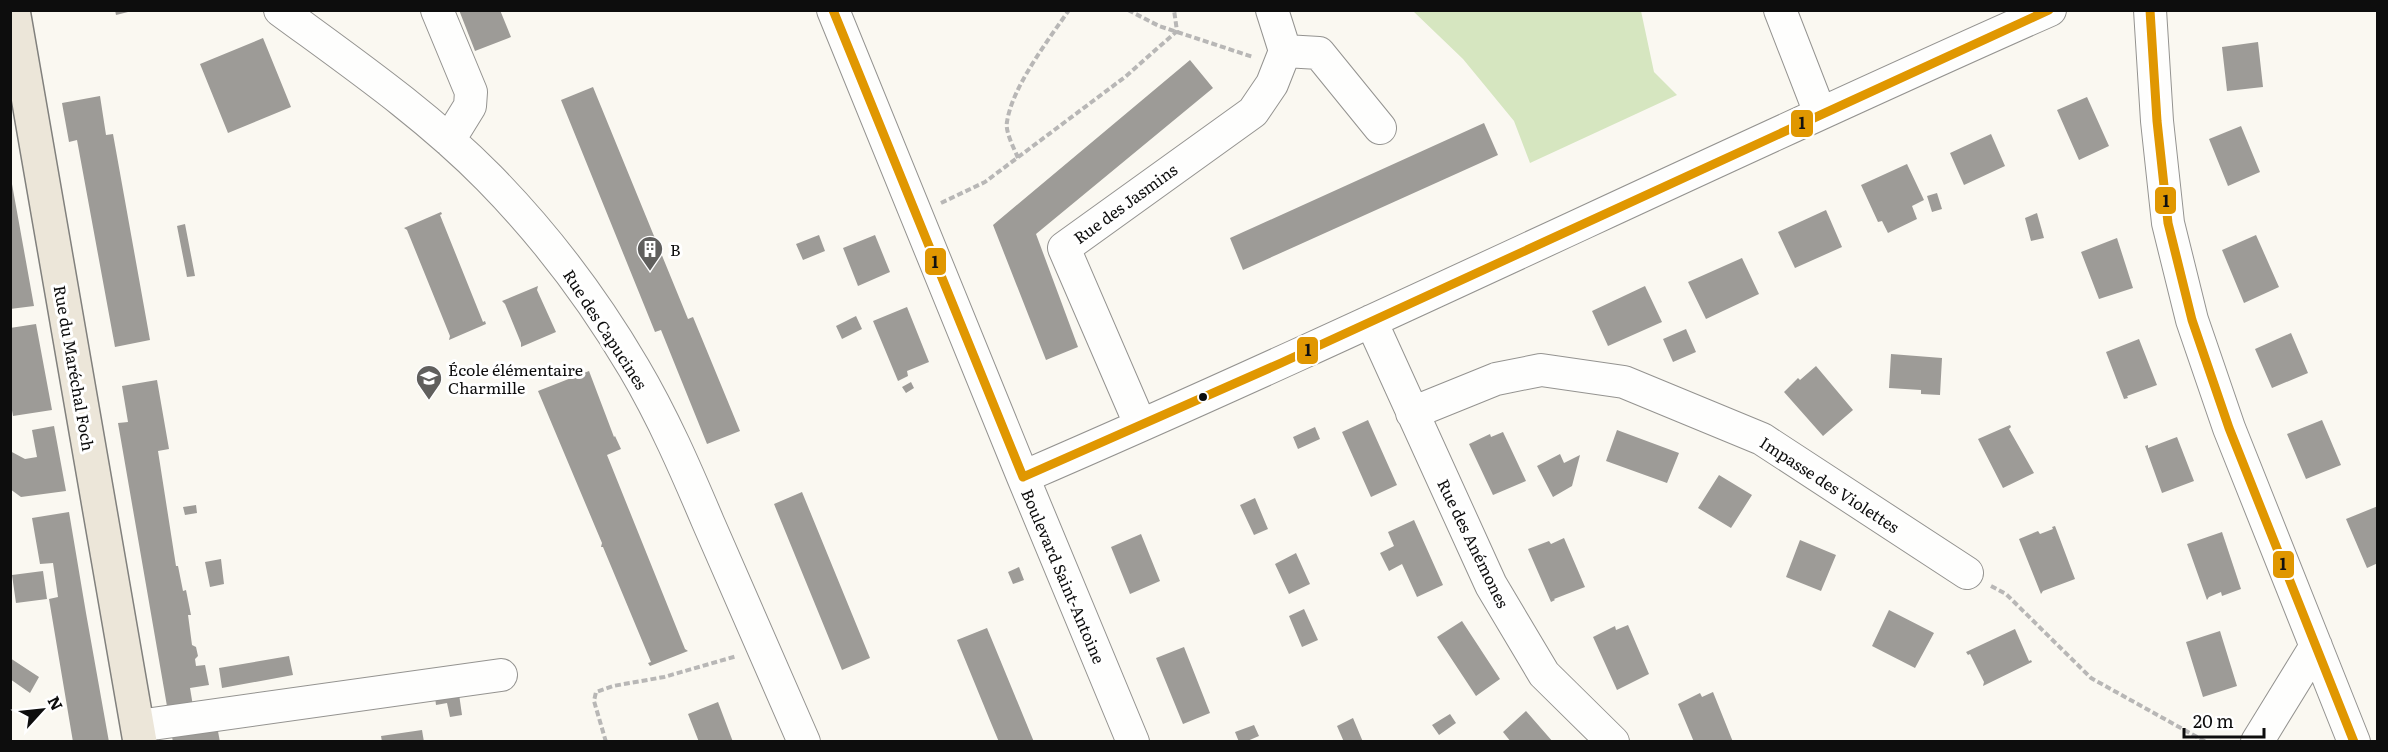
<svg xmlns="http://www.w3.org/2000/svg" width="2388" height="752" font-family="Literata,serif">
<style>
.forest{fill:#d6e6c0}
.building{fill:#9d9b97}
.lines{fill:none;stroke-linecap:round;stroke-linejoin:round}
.minor-casing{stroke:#949390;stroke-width:34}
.major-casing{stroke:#81807d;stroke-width:36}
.path{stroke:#b8b7b6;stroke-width:4;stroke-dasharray:6 3;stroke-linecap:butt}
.minor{stroke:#fefefd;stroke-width:32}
.major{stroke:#ece6d9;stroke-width:33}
.bus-1-casing{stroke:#fff;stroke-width:14}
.bus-1{stroke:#e09701;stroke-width:9}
.bus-dot{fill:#0d0d0d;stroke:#fff;stroke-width:2}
.labels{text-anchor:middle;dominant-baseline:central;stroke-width:6;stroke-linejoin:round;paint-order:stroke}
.street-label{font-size:16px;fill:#0d0d0d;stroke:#fff}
.poi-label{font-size:16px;fill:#0d0d0d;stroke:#fff;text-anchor:start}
.line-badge{stroke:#fff;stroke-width:2}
.pale-badge-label{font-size:16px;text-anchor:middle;font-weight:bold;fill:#111}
</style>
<rect width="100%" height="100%" fill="#faf8f1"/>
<path class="forest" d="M1413 11H1641L1654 72 1677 95 1530 163 1514 121 1463 59Z"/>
<path class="building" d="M115 10H132V11L116 15Z
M459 10H500L511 37 475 51Z
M263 38 291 107 228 133 200 64Z
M2258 42 2263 87 2227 91 2222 47Z
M1190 60 1213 88 1036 234 1078 347 1046 360 993 225Z
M593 87 688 319 693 317 740 431 707 444 661 330 655 332 561 100Z
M100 96 106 135 113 134 150 340 115 347 77 140 69 142 62 103Z
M2087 97 2109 146 2079 160 2057 110Z
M1484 123 1498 155 1243 270 1230 238Z
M2241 126 2260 172 2228 186 2209 139Z
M1991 134 2005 166 1964 185 1950 153Z
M1907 164 1924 200 1912 206 1917 219 1888 233 1882 221 1878 222 1861 185Z
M10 173 34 306 10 309Z
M1937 193 1942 209 1932 212 1927 196Z
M1826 210 1842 247 1795 268 1778 232Z
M441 212 442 214 440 215 483 322 485 321 486 324 449 340 450 336 407 230 404 228Z
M2037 213 2044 238 2031 241 2025 218Z
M185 224 195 276 187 277 177 226Z
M819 235 825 251 803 260 796 244Z
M875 235 890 272 858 286 843 248Z
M2256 235 2279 287 2244 303 2222 250Z
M2117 238 2133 288 2099 299 2081 252Z
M1742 258 1759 294 1706 319 1688 282Z
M538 286 537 290 556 332 521 347V343L505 304 502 301Z
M1645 286 1662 322 1608 346 1592 311Z
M907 307 929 362 907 371 908 376 898 381 873 321Z
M856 316 862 329 842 339 836 326Z
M36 324 52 410 13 416 10 399V328Z
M1686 329 1696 352 1673 362 1663 339Z
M2291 333 2308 373 2272 388 2255 349Z
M2139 339 2157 385 2127 396 2128 398 2124 399 2106 352Z
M1891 354 1942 358 1940 395 1921 394V390L1889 388Z
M1816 366 1853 410 1823 436 1784 392 1798 378 1800 380Z
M589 371 614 437 615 436 621 449 607 455 685 649 688 651 650 666 648 663 651 662 603 547H601L602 543 538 391Z
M157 380 169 449 158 451 176 566H178L183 591 186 590 191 615H188L192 645 196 647 198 656 195 659 196 666 205 665 209 685 190 688 193 706 168 712 118 423 128 422 122 386Z
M911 382 914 388 906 393 902 387Z
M1368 420 1397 485 1371 497 1342 432Z
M2322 420 2341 465 2306 479 2287 434Z
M2010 425 2011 427 2009 429 2034 473 2003 488 1978 439Z
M54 426 66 491 21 497 10 489V451L25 459 37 457 32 430Z
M1315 427 1320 439 1298 449 1293 437Z
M1617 430 1679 453 1667 483 1606 461Z
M1503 432 1526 481 1493 495 1469 444 1490 434 1491 437Z
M2177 437 2194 481 2162 493 2145 446 2148 445V448Z
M1560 454 1564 463 1580 455 1572 486 1553 497 1537 466Z
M1719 475 1752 495 1731 528 1698 508Z
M802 492 870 658 842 670 774 504Z
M1255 498 1268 529 1254 535 1240 505Z
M196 505 197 513 185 515 183 507Z
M2378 506V563L2367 568 2346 519Z
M69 512 86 613 109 742H73L49 599 58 597 53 563 40 564 32 518Z
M1414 520 1443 585 1417 597 1402 564 1389 571 1380 553 1394 546 1388 532Z
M2055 526 2075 579 2043 591 2041 594 2019 539 2038 531 2040 534 2053 529 2052 527Z
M2222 532 2241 589 2222 596 2221 592 2209 597 2207 600 2187 544Z
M1141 534 1160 581 1130 594 1111 547Z
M1564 538 1585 587 1554 599 1555 600 1551 602 1528 549 1549 541 1551 544Z
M1800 540 1836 555 1821 591 1786 577Z
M1296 553 1310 584 1289 594 1275 564Z
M221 559 224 584 210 587 205 562Z
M1019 567 1024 580 1013 584 1008 572Z
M43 571 47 599 16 603 12 575Z
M1304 609 1318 640 1302 647 1289 616Z
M1889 610 1934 633 1915 668 1872 646Z
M1462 621 1500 679 1476 696 1437 637Z
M1628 625 1649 674 1617 690 1593 637 1615 626 1616 630Z
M987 628 1034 742H999L991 723 957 640Z
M2015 629 2029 661 2031 660 2032 662 1983 686 1984 682 1970 654 1968 655 1966 652Z
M2220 631 2237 686 2203 697 2186 642Z
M1184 647 1210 713 1183 724 1156 658Z
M289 656 293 675 222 688 219 668Z
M10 658 39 677 30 693 10 679Z
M1713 692 1733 742H1694L1678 704 1700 693 1702 697Z
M459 694 462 715 450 717 447 703 436 705 435 697Z
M718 702 733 742H699L688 714Z
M1526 711 1553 742H1511L1503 732Z
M1450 714 1456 723 1439 735 1432 725Z
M1353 718 1363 742H1344L1337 726Z
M1254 725 1259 736 1245 742H1239L1235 732Z
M217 726 220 742H173L171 732Z
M422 730 424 742H382L381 736Z"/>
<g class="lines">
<g class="minor-casing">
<path id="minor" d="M280 10C352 63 426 114 489 178 544 234 594 300 634 368 663 417 686 470 708 522 740 595 772 668 804 742
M437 10 471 92 470 106 449 140
M833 10 1023 477 1133 742
M1780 10 1820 113
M2150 10 2157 121 2168 223 2192 320 2229 428 2354 742
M1285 51 1319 53 1380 128
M1371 321 1491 585 1544 674 1613 742
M1412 413 1496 379 1541 370 1624 382 1762 439 1967 573
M1140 424 1064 248 1253 112 1272 84 1285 51 1272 10
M1023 477C1368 328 1706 162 2050 10
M138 726 501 675
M2257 742 2316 646"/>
</g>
<g class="major-casing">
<path id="major" d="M13 10 140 742"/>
</g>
<path class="path" d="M1128 10 1159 26 1253 57
M1018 158C1014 148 1005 132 1007 122 1012 87 1049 39 1069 10
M941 203 985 182 1125 77 1177 31 1174 10
M1991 586 2006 594 2091 678 2206 742
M606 742 594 701 596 692 613 686 664 677 737 656"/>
<use href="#minor" class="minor"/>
<use href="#major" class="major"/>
<g class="bus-1-casing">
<path id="bus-1" d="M833 10 1023 477 1281 363 2049 10
M2150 10 2157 121 2168 223 2192 320 2229 428 2354 742"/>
</g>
<use href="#bus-1" class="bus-1"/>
</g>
<defs>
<g id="building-pin" transform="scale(1.35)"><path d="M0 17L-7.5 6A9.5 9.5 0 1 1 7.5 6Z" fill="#605f5d" stroke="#fff"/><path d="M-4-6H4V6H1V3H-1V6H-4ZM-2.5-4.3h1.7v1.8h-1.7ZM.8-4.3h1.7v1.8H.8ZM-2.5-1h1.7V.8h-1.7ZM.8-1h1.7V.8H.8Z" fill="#fff"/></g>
<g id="school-pin" transform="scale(1.35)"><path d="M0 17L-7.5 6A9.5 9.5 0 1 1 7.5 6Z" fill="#605f5d" stroke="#fff"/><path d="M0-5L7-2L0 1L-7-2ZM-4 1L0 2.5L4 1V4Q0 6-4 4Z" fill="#fff"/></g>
</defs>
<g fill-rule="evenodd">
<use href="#building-pin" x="650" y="249"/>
<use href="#school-pin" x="429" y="378"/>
</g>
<circle class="bus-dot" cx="1203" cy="397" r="5"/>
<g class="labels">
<g class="street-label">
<text transform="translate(1125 203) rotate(-36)">Rue des Jasmins</text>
<text transform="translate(606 329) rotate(57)">Rue des Capucines</text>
<text transform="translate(75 368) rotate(80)">Rue du Maréchal Foch</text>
<text transform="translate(1830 484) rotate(33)">Impasse des Violettes</text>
<text transform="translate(1474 543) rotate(64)">Rue des Anémones</text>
<text transform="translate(1064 576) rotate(67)">Boulevard Saint-Antoine</text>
</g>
<g class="poi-label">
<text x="670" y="249">B</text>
<text x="448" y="369">École élémentaire<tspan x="448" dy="18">Charmille</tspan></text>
</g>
</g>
<g class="line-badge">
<rect x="1790" y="109" width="24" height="29" rx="6" fill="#e09701"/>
<rect x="2154" y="186" width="23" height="29" rx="6" fill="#e09701"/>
<rect x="924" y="247" width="23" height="29" rx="6" fill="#e09701"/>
<rect x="1296" y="336" width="23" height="29" rx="6" fill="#e09701"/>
<rect x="2272" y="550" width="23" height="29" rx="6" fill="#e09701"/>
</g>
<g class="pale-badge-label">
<text x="1802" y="129">1</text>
<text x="2166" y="207">1</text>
<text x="935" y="268">1</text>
<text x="1308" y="356">1</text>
<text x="2283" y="570">1</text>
</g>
<rect width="2388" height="752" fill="none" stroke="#0d0d0d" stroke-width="24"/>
<g transform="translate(42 710) rotate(63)" stroke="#ffffff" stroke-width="4.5" paint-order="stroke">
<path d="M0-4.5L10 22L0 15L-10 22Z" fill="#0d0d0d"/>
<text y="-9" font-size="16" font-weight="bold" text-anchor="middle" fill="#0d0d0d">N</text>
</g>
<path d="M2184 728v9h80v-9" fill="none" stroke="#0d0d0d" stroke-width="3"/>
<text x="2193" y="728" font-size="18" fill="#0d0d0d" stroke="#ffffff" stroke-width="4.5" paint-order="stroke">20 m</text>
</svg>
